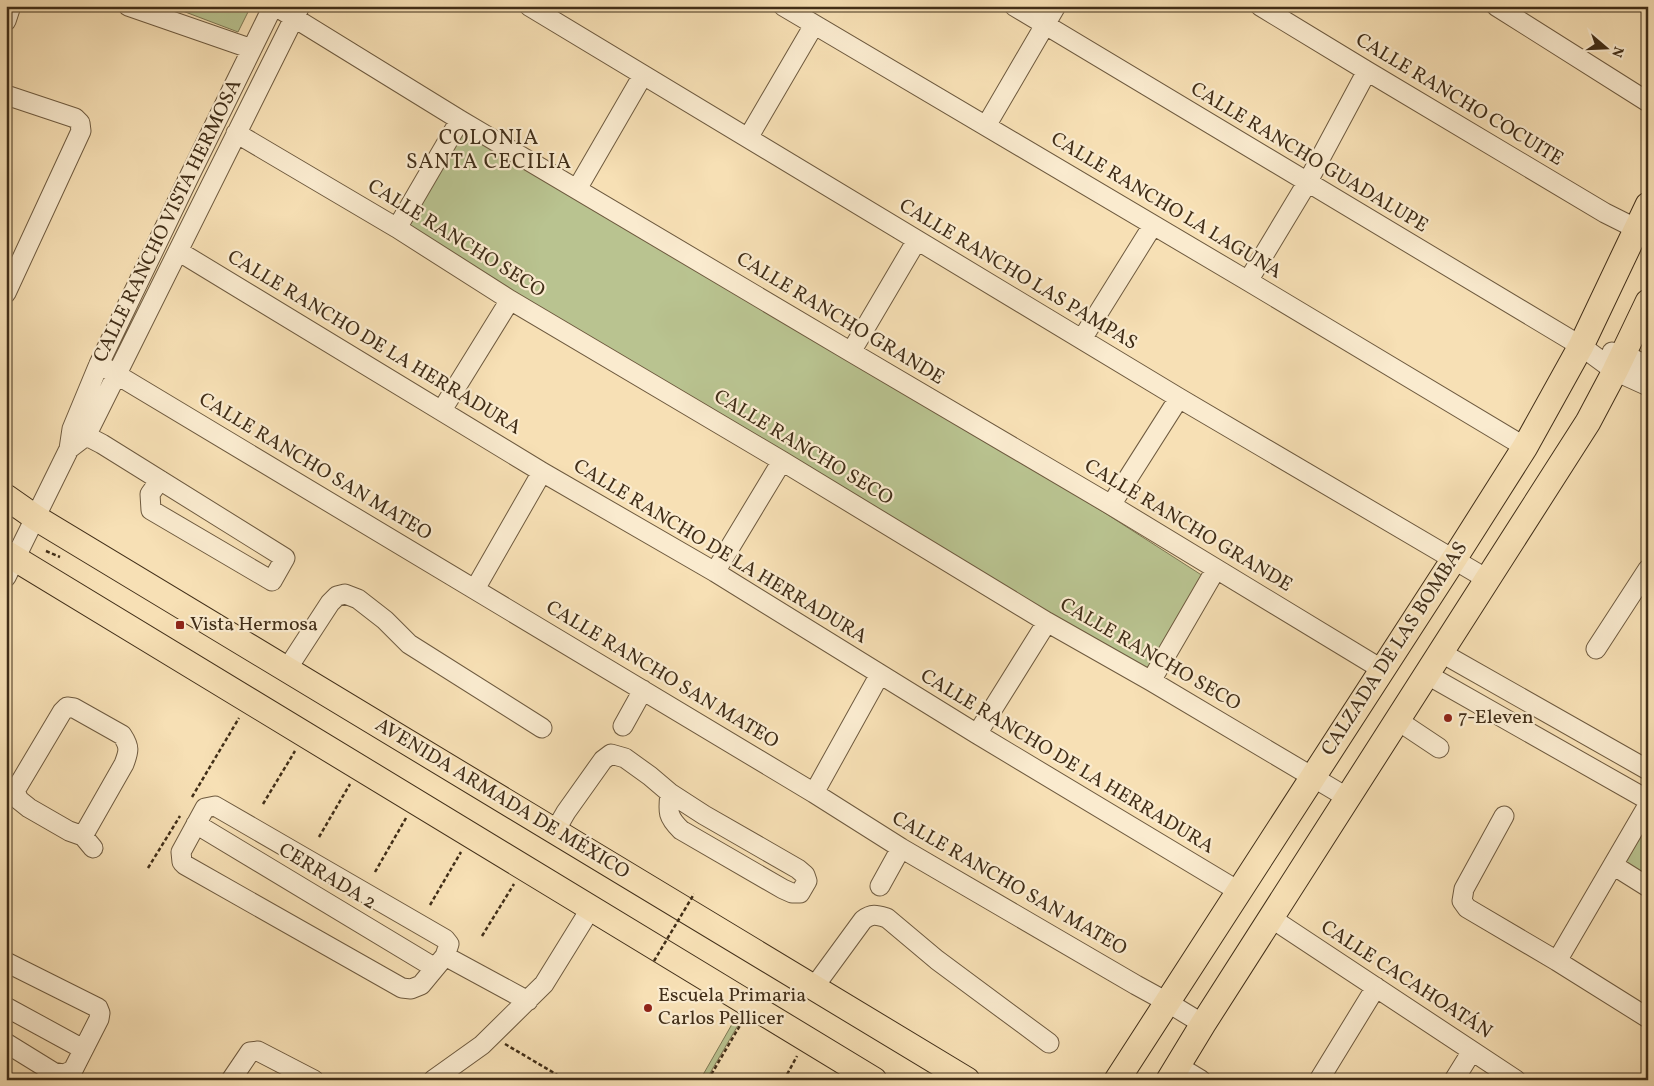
<svg xmlns="http://www.w3.org/2000/svg" width="1654" height="1086" font-family="Vollkorn,serif">
<style>
.green{fill:#b9c390;stroke:#7d7854}
.lines{fill:none;stroke-linecap:round;stroke-linejoin:round}
.minor-casing{stroke:#6e5a3f;stroke-width:21}
.major-casing{stroke:#412e18;stroke-width:27}
.path{stroke:#412e18;stroke-width:2.5;stroke-dasharray:4 2.5;stroke-linecap:butt}
.minor{stroke:#faebcf;stroke-width:19}
.major{stroke:#f7e0b5;stroke-width:25}
.path-bridge{stroke:#412e18;stroke-width:2.5;stroke-dasharray:4 2.5;stroke-linecap:butt}
.poi-dot{fill:#8f2418;stroke:#faebcf;stroke-width:2}
.labels{text-anchor:middle;dominant-baseline:central;stroke-width:4.5;stroke-linejoin:round;paint-order:stroke}
.street-label{font-size:20px;fill:#412e18;stroke:#faebcf}
.poi-label{font-size:20px;fill:#412e18;stroke:#faebcf;text-anchor:start}
.neighbourhood-label{font-size:21px;letter-spacing:1px;fill:#412e18;stroke:#faebcf}
</style>
<rect width="100%" height="100%" fill="#f7e0b5"/>
<filter id="stains"><feTurbulence type="fractalNoise" baseFrequency=".004" numOctaves="4"/><feColorMatrix values="0 0 0 0 .2 0 0 0 0 .09 0 0 0 0 .02 0 0 0 .5 -.17"/></filter>
<radialGradient id="worn" r=".72"><stop offset=".6" stop-color="#630" stop-opacity="0"/><stop offset="1" stop-color="#630" stop-opacity=".3"/></radialGradient>
<path class="green" d="M181 6H251L238 32 180 10Z
M464 131 849 355 1105 513 1214 583 1157 680 399 227Z
M1648 817V891L1618 873Z
M739 1012 744 1015 706 1080H700Z"/>
<g class="lines">
<g class="minor-casing">
<path id="minor" d="M128 6 252 49
M275 6 460 120 851 352 1111 505 1383 670
M529 6 1179 398 1487 579
M783 6 1248 281 1525 447
M1014 6 1581 346 1615 371 1648 386
M1260 6 1367 71 1605 213 1637 229
M1496 6 1648 102
M6 21 11 6
M6 95 75 118 80 123 81 131 6 293
M986 126 1056 6
M236 133 397 228 510 300 782 461 1047 622 1151 681 1348 798
M748 138 814 25
M577 189 643 75
M397 228 460 120
M178 251 542 472 715 572 977 734 1240 892
M1248 281 1307 183 1367 71
M1082 339 1153 225
M851 352 917 240
M1612 352 1623 354 1648 366
M99 364 814 793 901 848 1136 985 1167 1002 1203 1024
M442 410 510 300
M75 430 102 444 285 558 272 581 151 510 150 494 160 480
M69 449 86 436 300 6
M1111 505 1179 398
M715 572 782 461
M6 577 69 449 72 429 99 364 188 179 273 6
M475 589 542 472
M1596 649 1648 569
M1440 652 1648 770
M287 669 330 603 337 596 345 594 358 599 385 620 409 644 542 728
M1426 674 1648 800
M1151 681 1216 569
M1397 720 1439 748
M623 726 643 690
M977 734 1047 622
M6 786 15 791 19 800 29 808 69 831 83 836 93 848
M15 791 62 712 67 707 74 708 122 735C130 747 129 751 124 764L83 836
M814 793 880 674
M215 806 445 939 449 944 445 956 421 985 411 989 402 988 185 865 182 862 181 852 205 808Z
M1504 816 1464 889 1462 901 1467 908 1557 961 1648 1018
M196 824 435 968
M555 831 566 812 603 760 611 754 625 758 650 776 670 793 704 815 798 869 805 875 807 881 800 893H792L783 889 681 830C667 816 668 812 670 793
M1613 865 1648 887
M880 886 901 848
M1271 918 1516 1080
M445 956 528 1001
M1557 961 1648 805
M6 962 98 1008 100 1013 99 1019 73 1070 64 1074 53 1072 6 1043
M814 987 863 920C872 913 877 915 887 918L937 960 1049 1043
M6 1007 83 1049
M1178 1066 1201 1080
M231 1080 250 1052 258 1051 314 1080
M433 1080 482 1045 544 984 591 908
M1319 1080 1376 987
M1454 1080 1472 1051"/>
</g>
<g class="major-casing">
<path id="major" d="M6 497 36 518 967 1080
M6 553 874 1080
M1117 1080 1454 559 1525 447 1581 346 1648 205
M1169 1080 1203 1024 1588 422 1615 371 1648 302"/>
</g>
<path class="path" d="M46 551 60 557
M192 797 239 718
M263 804 295 751
M319 837 350 784
M148 868 180 816
M375 872 406 818
M430 905 461 852
M482 936 514 884
M505 1044 566 1080
M708 1080 742 1022
M784 1080 797 1056"/>
<use href="#minor" class="minor"/>
<use href="#major" class="major"/>
<path class="path-bridge" d="M654 961 694 894"/>
</g>
<g class="poi-dot">
<rect x="175" y="620" width="10" height="10" rx="2.5"/>
<circle cx="1448" cy="718" r="5"/>
<circle cx="648" cy="1008" r="5"/>
</g>
<g class="labels">
<g class="street-label">
<text transform="translate(1459 100) rotate(31)">CALLE RANCHO COCUITE</text>
<text transform="translate(1309 158) rotate(31)">CALLE RANCHO GUADALUPE</text>
<text transform="translate(1166 206) rotate(31)">CALLE RANCHO LA LAGUNA</text>
<text transform="translate(168 221) rotate(-64)">CALLE RANCHO VISTA HERMOSA</text>
<text transform="translate(456 239) rotate(32)">CALLE RANCHO SECO</text>
<text transform="translate(1018 275) rotate(31)">CALLE RANCHO LAS PAMPAS</text>
<text transform="translate(840 319) rotate(31)">CALLE RANCHO GRANDE</text>
<text transform="translate(374 343) rotate(31)">CALLE RANCHO DE LA HERRADURA</text>
<text transform="translate(803 448) rotate(31)">CALLE RANCHO SECO</text>
<text transform="translate(315 467) rotate(31)">CALLE RANCHO SAN MATEO</text>
<text transform="translate(1188 526) rotate(31)">CALLE RANCHO GRANDE</text>
<text transform="translate(720 552) rotate(31)">CALLE RANCHO DE LA HERRADURA</text>
<text transform="translate(1395 649) rotate(-57)">CALZADA DE LAS BOMBAS</text>
<text transform="translate(1150 655) rotate(30)">CALLE RANCHO SECO</text>
<text transform="translate(662 675) rotate(31)">CALLE RANCHO SAN MATEO</text>
<text transform="translate(1067 762) rotate(31)">CALLE RANCHO DE LA HERRADURA</text>
<text transform="translate(502 799) rotate(31)">AVENIDA ARMADA DE MÉXICO</text>
<text transform="translate(327 877) rotate(31)">CERRADA 2</text>
<text transform="translate(1009 884) rotate(30)">CALLE RANCHO SAN MATEO</text>
<text transform="translate(1406 980) rotate(33)">CALLE CACAHOATÁN</text>
</g>
<g class="poi-label">
<text x="190" y="625">Vista Hermosa</text>
<text x="1458" y="718">7-Eleven</text>
<text x="658" y="996">Escuela Primaria<tspan x="658" dy="23">Carlos Pellicer</tspan></text>
</g>
<g class="neighbourhood-label">
<text x="489" y="138">COLONIA<tspan x="489" dy="24">SANTA CECILIA</tspan></text>
</g>
</g>
<rect width="1654" height="1086" fill="none" stroke="#f7e0b5" stroke-width="25"/>
<rect x="8" y="8" width="1639" height="1071" fill="none" stroke="#412e18" stroke-width="2.5"/>
<rect x="12" y="12" width="1629" height="1061" fill="none" stroke="#412e18"/>
<g transform="translate(1606 48) rotate(109)" stroke="#faebcf" stroke-width="4" paint-order="stroke">
<path d="M0-4L9 19L0 12L-9 19Z" fill="#412e18"/>
<text y="-8" font-size="14" font-weight="bold" text-anchor="middle" fill="#412e18">N</text>
</g>
<rect width="100%" height="100%" filter="url(#stains)"/>
<rect width="100%" height="100%" fill="url(#worn)"/>
</svg>
